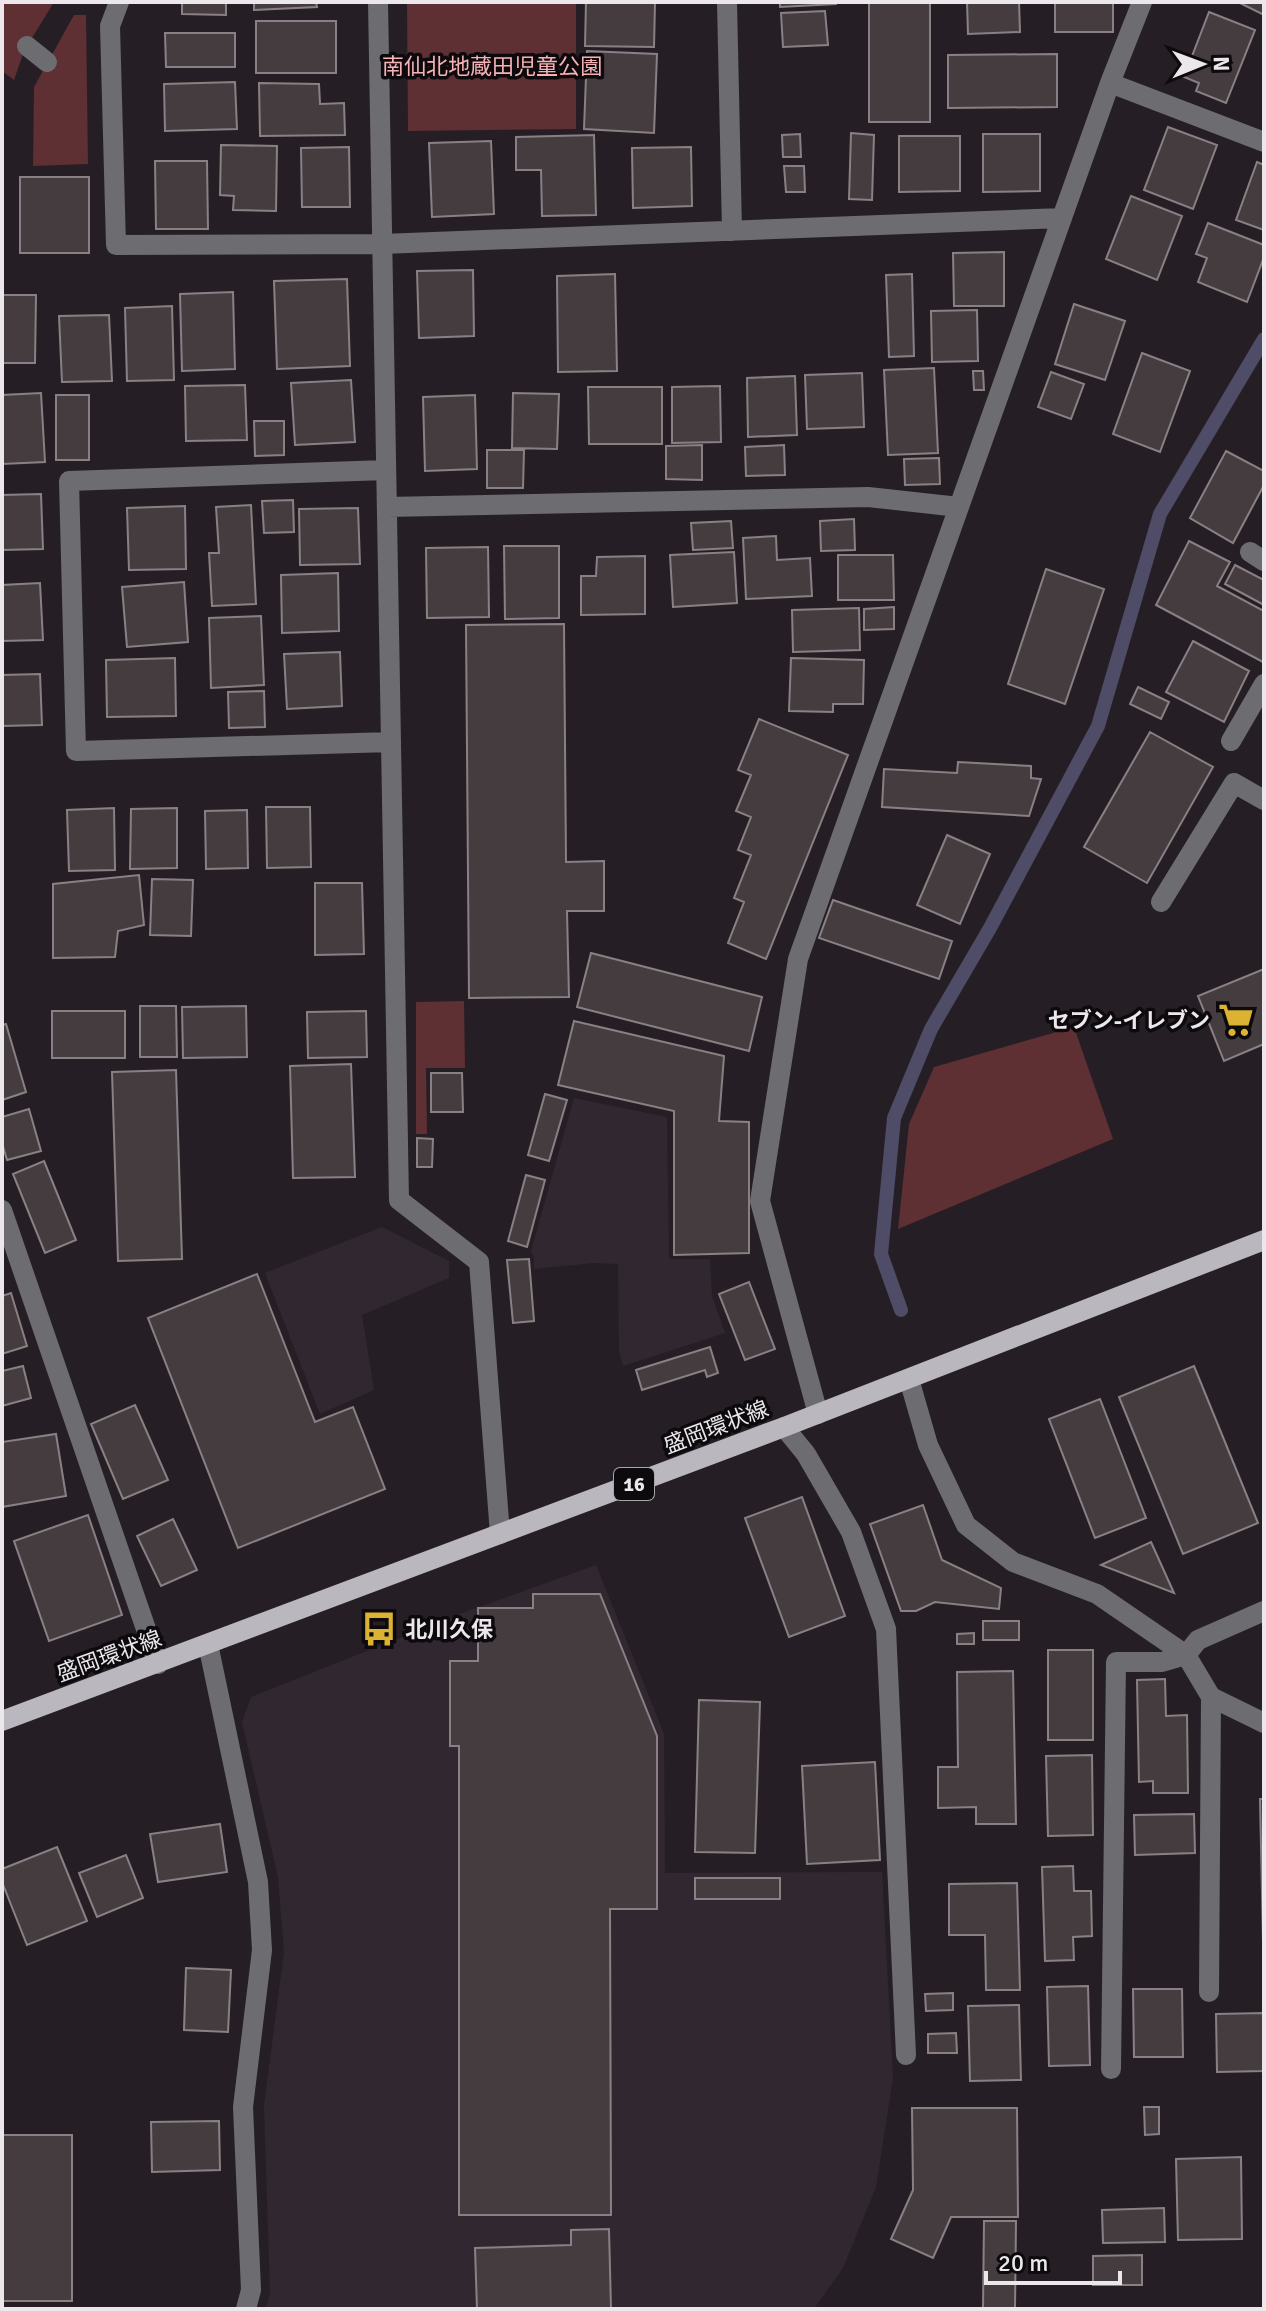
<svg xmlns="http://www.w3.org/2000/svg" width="1266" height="2311" font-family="Signika,'Noto Sans JP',sans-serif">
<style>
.built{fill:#312731}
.green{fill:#5e2f33}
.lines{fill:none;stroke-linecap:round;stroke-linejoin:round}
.stream{stroke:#4e4c67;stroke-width:14}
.building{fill:#453c40;stroke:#8a8084;stroke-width:2}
.minor{stroke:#6d6c70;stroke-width:20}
.major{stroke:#bab7bf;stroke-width:20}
.labels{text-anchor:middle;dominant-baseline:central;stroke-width:7;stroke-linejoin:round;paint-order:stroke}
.shield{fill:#0d0a0d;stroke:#a8a5a8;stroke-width:2}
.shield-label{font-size:20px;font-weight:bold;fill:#ebe7eb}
.park-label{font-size:22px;fill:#f6b1b5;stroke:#0d0a0d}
.poi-label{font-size:22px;font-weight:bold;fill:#ebe7eb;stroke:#0d0a0d;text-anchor:end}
.street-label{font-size:22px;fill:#ebe7eb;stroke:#0d0a0d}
</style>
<rect width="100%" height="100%" fill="#251f25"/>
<path class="built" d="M574 1098 667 1117 669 1259H710L712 1296 725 1333 623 1366 619 1351 618 1264 594 1263 534 1269V1256L531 1251Z
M382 1227 449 1261V1278L362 1315 374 1390 320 1414 265 1273Z
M596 1565 664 1734 665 1873 882 1872 893 2078 876 2187 843 2268 814 2309H266L270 2292 264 2106 284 1952 278 1877 242 1722 251 1697 468 1611Z"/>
<path class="green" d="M2 2H54L24 51 14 80 2 71Z
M407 2H576V129L408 131Z
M74 15H86L88 164 33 166 34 87Z
M464 1001 465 1068H426L427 1134H416V1002Z
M1074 1027 1113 1139 898 1229 909 1124 934 1067Z"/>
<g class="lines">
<path class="stream" d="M901 1310 881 1254 894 1118 931 1029 990 928 1098 726 1160 514 1264 339"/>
</g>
<path class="building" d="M182 2H226V15L182 14Z
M254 2H316L317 7 254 10Z
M586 2H655L654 47 585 46Z
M780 2H836V4L780 7Z
M967 2H1019L1020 32 968 34Z
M1055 2H1113V32H1055Z
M1238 2H1264V15Z
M869 3H930V122H869Z
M825 11 828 45 783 47 781 13Z
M1209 12 1255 30 1226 103 1196 91 1199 83 1184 77Z
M256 21H336V73H256Z
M165 33H235V67H166Z
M587 51 657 54 654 133 584 129Z
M1057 54V107L948 108V55Z
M235 82 237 129 165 131 164 84Z
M259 83 319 84 320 104 344 103 345 135 260 136Z
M1168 127 1217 145 1193 209 1144 190Z
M851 133 874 135 872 200 849 199Z
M800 134 801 157H783L782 135Z
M983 134H1040V191L983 192Z
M594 135 596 215 542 216 541 170H516V137Z
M899 136H960V191L899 192Z
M491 141 494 214 432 217 429 143Z
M221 145 277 146 276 211 233 210 234 196 220 195Z
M349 147 350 207H302L301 148Z
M691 147 692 206 633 208 632 148Z
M155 161H207L208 229H156Z
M1257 162 1264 165V230L1236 220Z
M784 166H804L805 192H786Z
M20 177H89V253H20Z
M1131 196 1182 216 1157 280 1106 259Z
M1208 223 1264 245V257L1247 302 1198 282 1207 258 1196 254Z
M1004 252V306H954L953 253Z
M473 270 474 336 419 338 417 271Z
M615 274 617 371 558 372 557 276Z
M912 274 914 356 889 357 886 275Z
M347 279 350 366 277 369 274 281Z
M233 292 235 369 182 371 180 294Z
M2 295H36L35 363H2Z
M1074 304 1125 321 1105 380 1055 364Z
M172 306 174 380 127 381 125 308Z
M977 310 978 361 932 362 931 311Z
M109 315 112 381 62 382 59 316Z
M1142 353 1190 371 1160 452 1113 434Z
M934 368 938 453 888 455 884 370Z
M973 371H983L984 390H974Z
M1051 372 1084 384 1071 419 1038 407Z
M862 373 864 427 807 429 805 375Z
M795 376 797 435 748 437 747 378Z
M351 380 355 442 295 445 291 383Z
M245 385 247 440 186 441 185 386Z
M720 386 721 442 672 443V387Z
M588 387H662V444H589Z
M41 393 45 462 2 464V395Z
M513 393 559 394 557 449 512 448Z
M56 395H89V460H56Z
M475 395 477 469 425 471 423 397Z
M254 421H284V455L255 456Z
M702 445V480L666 479V446Z
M784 445 785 475 746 476 745 447Z
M487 450H524L523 488H487Z
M1226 451 1264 471V485L1233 543 1190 518Z
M939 458 940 484 905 485 904 459Z
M41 494 43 549 2 550V495Z
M293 500 294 532 264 533 262 501Z
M251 505 256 604 212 606 209 553H219L216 507Z
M185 506 186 569 129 570 127 508Z
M358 508 360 564 300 565 299 509Z
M854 519 855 550 821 551 820 521Z
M731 521 733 548 693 550 691 523Z
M776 536 777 560 810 558 812 596 746 599 743 538Z
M1189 541 1230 562 1217 586 1264 611 1263 662 1156 605Z
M504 546H559V618L505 619Z
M488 547 489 617 427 618 426 548Z
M734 552 737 603 673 607 670 555Z
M838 555H893L894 600H838Z
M645 556V614L581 615V576H596L597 557Z
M1235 565 1264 580V605L1225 584Z
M1046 569 1104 589 1065 704 1008 684Z
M338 573 339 631 282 633 281 575Z
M184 582 188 642 127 647 122 587Z
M40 583 43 640 2 641V585Z
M894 607V629L864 630V609Z
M859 608 860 650 793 652 792 610Z
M261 616 264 685 211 688 209 618Z
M564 624 566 862 604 861V911H567L569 997 469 998 466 625Z
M1193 641 1249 671 1224 722 1166 692Z
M340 652 342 706 287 709 284 654Z
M175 658 176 716 107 717 106 660Z
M791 658 864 660 863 704H833V712L789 711Z
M40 674 42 725 2 726V675Z
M1138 687 1169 702 1161 719 1130 704Z
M264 691 265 727 229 728 228 692Z
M759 719 848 755 766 959 728 943 744 902 734 898 751 855 738 850 751 817 736 811 751 775 738 770Z
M1150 732 1213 767 1147 883 1084 847Z
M958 762 1031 766V778L1041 779 1029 816 882 807 884 769 957 773Z
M266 807H310L311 867 267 868Z
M114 808 115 870 69 871 67 810Z
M177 808V868L130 869 131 809Z
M247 810 248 868 206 869 205 811Z
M947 835 990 854 960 924 917 905Z
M139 875 144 925 118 931 115 957 53 958V884Z
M152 879 193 880 191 936 150 935Z
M315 883H362L364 954 315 955Z
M833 900 952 941 939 979 819 938Z
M591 953 762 997 749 1051 577 1007Z
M1264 969V1044L1224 1061 1198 996Z
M140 1006H176L177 1057H140Z
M246 1006 247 1057 183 1058 182 1007Z
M52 1011H125V1058H52Z
M366 1011 367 1057 308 1058 307 1012Z
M574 1021 724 1056 719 1121 749 1122V1253L674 1255V1111L558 1085Z
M6 1024 26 1092 2 1100V1025Z
M351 1064 355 1177 293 1178 290 1066Z
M176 1070 182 1259 118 1261 112 1072Z
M431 1073H462L463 1112H431Z
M545 1094 567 1100 549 1161 528 1155Z
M29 1109 41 1151 7 1160 2 1143V1117Z
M417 1138 433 1139 432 1167H417Z
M44 1161 76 1240 45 1253 13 1174Z
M526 1175 545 1180 527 1247 508 1241Z
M529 1259 534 1321 513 1323 507 1260Z
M257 1274 315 1422 353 1407 385 1489 238 1548 148 1318Z
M749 1282 775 1349 745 1360 719 1294Z
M11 1293 27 1346 2 1354V1296Z
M710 1347 718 1373 707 1377 705 1370 642 1390 636 1370Z
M23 1366 31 1398 2 1406V1371Z
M1194 1366 1258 1523 1183 1554 1119 1397Z
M1100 1399 1146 1518 1095 1538 1049 1419Z
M135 1405 168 1480 123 1499 91 1424Z
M56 1434 66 1496 2 1507V1442Z
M802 1497 845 1616 789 1637 745 1518Z
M923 1505 942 1560 1001 1588 999 1609 935 1602 916 1611H901L870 1524Z
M88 1515 122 1615 49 1641 14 1541Z
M173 1519 197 1570 161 1586 137 1536Z
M1151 1542 1174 1593 1101 1565Z
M533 1594H600L657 1736V1909H610L611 2215H459V1746H450V1661H478V1608H533Z
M983 1621H1019V1640H983Z
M974 1633V1644H957V1634Z
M1048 1650H1093V1740H1048Z
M1013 1671 1016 1824H976V1807L938 1808V1767H958L957 1672Z
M1165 1679 1166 1716 1187 1715 1188 1793H1153V1781L1139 1782 1137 1680Z
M699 1700 760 1702 755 1853 695 1852Z
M1092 1755 1093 1835 1048 1836 1046 1756Z
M875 1762 880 1860 807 1864 802 1766Z
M1260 1799H1264V1990Z
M1194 1814 1195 1853 1135 1855 1134 1815Z
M220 1824 227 1872 158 1882 150 1834Z
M57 1847 87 1921 27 1945 2 1882V1869Z
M126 1855 143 1898 97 1917 79 1873Z
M1073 1866 1074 1891H1091L1092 1936 1073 1937 1074 1960 1045 1961 1042 1867Z
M695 1878H780V1899H695Z
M1017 1883 1020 1990H986L985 1935H949V1884Z
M186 1968 231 1970 228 2032 184 2030Z
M1088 1986 1090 2065 1049 2066 1047 1987Z
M1133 1989H1182L1183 2057H1134Z
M953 1993V2010L926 2011 925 1994Z
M1019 2005 1021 2080 970 2081 968 2006Z
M1264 2013V2071L1217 2072 1216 2014Z
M956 2033 957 2053H928V2034Z
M1144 2107H1159V2134L1145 2135Z
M912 2108H1017L1018 2217H951L933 2258 891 2239 913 2190Z
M219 2121 220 2170 152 2172 151 2122Z
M2 2135H72V2301H2Z
M1241 2157 1242 2239 1178 2240 1176 2159Z
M1164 2208 1165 2242 1103 2243 1102 2210Z
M984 2221H1016L1015 2309H983Z
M609 2229 611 2309H477L475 2248 571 2245V2230Z
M1142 2255V2285H1093V2256Z"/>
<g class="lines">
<path class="minor" d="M119 2 110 26 116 245 382 244 1062 218
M378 2 399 1200 479 1262 500 1534
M727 2 732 231
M27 46 47 62
M1110 83 1264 142
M386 470 69 481 76 751 391 742
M387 507 868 497 959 507
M1250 552 1264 561
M1231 741 1264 684
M1161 902 1234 783 1264 800
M2 1210 158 1664
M909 1379 928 1445 966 1525 1013 1562 1097 1594 1186 1655 1211 1697 1209 1992
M818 1414 760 1201 798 959 1110 83 1142 2
M784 1427 806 1454 851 1532 886 1629 906 2055
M208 1644 258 1882 262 1950 243 2107 251 2290 246 2309
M1211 1697 1264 1723
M1111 2069 1116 1662H1162L1186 1655 1198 1640 1264 1611"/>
<path class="major" d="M2 1721 784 1427 1264 1240"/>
</g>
<defs>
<g id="supermarket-bare" transform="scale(2.76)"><path d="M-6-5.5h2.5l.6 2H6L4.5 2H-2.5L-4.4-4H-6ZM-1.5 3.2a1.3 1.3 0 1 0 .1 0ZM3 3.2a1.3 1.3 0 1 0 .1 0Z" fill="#dcb233" stroke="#0d0a0d" stroke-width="2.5" paint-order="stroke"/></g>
<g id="bus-bare" transform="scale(2.76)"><path d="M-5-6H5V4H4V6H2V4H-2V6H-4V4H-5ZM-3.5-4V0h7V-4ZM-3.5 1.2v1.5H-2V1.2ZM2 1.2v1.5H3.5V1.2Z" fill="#dcb233" stroke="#0d0a0d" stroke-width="2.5" paint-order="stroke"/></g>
</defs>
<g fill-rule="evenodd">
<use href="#supermarket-bare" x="1236" y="1020"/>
<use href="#bus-bare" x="379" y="1629"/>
</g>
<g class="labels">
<rect class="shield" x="614" y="1468" width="40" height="32" rx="6"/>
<g class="shield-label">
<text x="634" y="1484">16</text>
</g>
<g class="park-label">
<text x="492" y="66">南仙北地蔵田児童公園</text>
</g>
<g class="poi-label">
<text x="1210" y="1020">セブン-イレブン</text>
<text x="405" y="1629" text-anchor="start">北川久保</text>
</g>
<g class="street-label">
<text transform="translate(716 1427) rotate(-21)">盛岡環状線</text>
<text transform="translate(109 1656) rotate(-20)">盛岡環状線</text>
</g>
</g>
<rect width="1266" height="2311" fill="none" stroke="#ebe7eb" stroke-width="8"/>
<g transform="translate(1202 64) rotate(89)" stroke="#0d0a0d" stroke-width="6" paint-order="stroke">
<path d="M0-6L14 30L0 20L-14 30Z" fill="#ebe7eb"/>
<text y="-12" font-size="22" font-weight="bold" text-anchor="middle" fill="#ebe7eb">N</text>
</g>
<path d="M986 2271v12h134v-12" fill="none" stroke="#ebe7eb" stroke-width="4"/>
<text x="998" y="2271" font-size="24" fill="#ebe7eb" stroke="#0d0a0d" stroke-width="6" paint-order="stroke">20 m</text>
</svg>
